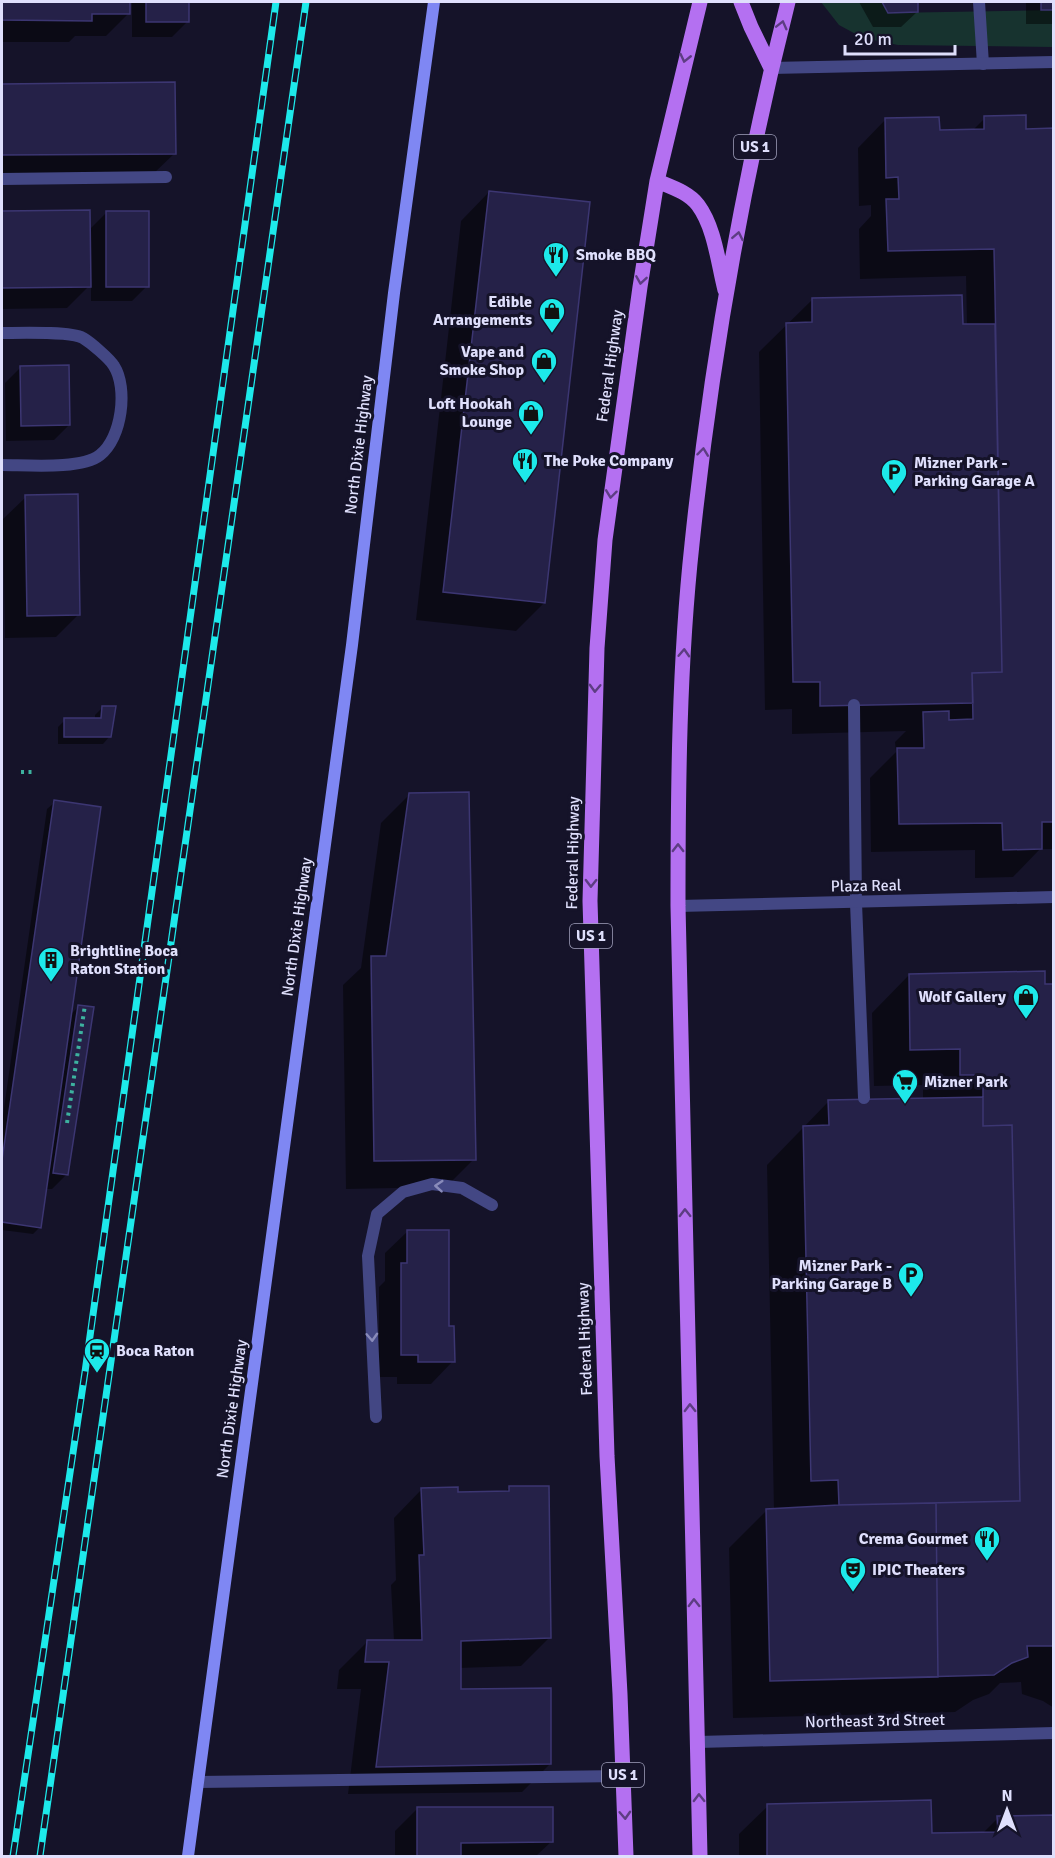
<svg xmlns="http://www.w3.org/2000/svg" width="1055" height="1858" font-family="Signika,sans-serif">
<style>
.green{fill:#17332f}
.shadow{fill:#0007}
.building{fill:#252148;stroke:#3c3672;stroke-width:1.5}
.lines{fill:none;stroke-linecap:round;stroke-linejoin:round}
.path{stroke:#3db29f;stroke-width:4;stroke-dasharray:3 4.5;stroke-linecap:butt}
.service{stroke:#434784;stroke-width:12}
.minor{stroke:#434784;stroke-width:12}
.secondary{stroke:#7f87f3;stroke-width:12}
.primary{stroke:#b470f1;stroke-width:15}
.rail-casing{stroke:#1de9ea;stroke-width:7}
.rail{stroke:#151329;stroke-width:4.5;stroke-dasharray:14;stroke-linecap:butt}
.oneway{stroke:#5d3d83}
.oneway2{stroke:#898bba}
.labels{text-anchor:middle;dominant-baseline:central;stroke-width:6;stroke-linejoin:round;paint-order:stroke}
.shield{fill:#151329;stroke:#a2a2bd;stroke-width:1.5}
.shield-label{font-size:15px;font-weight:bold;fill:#dfdffc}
.poi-label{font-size:16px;font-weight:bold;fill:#dfdffc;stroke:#151329;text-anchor:start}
.street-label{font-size:16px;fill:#dfdffc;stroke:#151329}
</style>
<rect width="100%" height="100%" fill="#151329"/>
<path class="green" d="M821 2H882L888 13 1053 10V47L898 45 863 38 839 25Z"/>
<path class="shadow" d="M2 2H129V13L106 36H75L69 42H2Z
M132 2H188V21L172 37H132Z
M859 2H916L917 12 901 27H873Z
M1026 2H1054V24H1026Z
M173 84 175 153 152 175 2 177V86Z
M985 118 1024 130H1054V849H1040L1013 877 975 878V850L871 852 870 778 896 752 895 742 906 731 792 734V709L765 710 759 352 813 299 967 325 966 276 860 279 859 229 871 216V205L859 206 858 148 886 119 939 132 972 131Z
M489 192 544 603 516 631 416 620 461 221Z
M89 211V230L107 212 147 286 132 301H91V284L67 308 2 309V212Z
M20 368 69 425 54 440 6 441 5 383Z
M26 497 79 614 56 637 5 638 3 519Z
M103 707 110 736 103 744H58V727L65 720H95V715Z
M410 794 474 1159 446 1187 346 1189 343 985 361 968 381 823Z
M55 802 70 1015 79 1006 67 1174 52 1189H45L40 1227 33 1234 2 1230V1122L47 809Z
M909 975 1054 985V1708L1043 1701 1022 1694 1021 1682 1000 1683 989 1694 973 1700 955 1712 733 1718 729 1548 767 1510H774L767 1165 829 1101 923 1099V1085L874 1086 872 1013Z
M408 1231 447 1327 453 1361 431 1384H397V1377H379V1287L385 1281V1253Z
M510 1487 549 1638 521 1666 459 1668 460 1690 550 1764 522 1792 348 1794 361 1689H337L339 1670 368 1641H394L391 1585 396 1580 394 1518 422 1489 457 1494 505 1492Z
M768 1806 930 1835 982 1834 998 1818 1054 1817V1856H739V1834Z
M417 1809 552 1841 536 1856H395V1831Z"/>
<path class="building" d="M2 2H130V14H92V21L2 20Z
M146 2H189V22H146Z
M882 2H918V12L888 13Z
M1041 2H1054V10H1041Z
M175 82 176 154 2 155V84Z
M1026 115V129L1054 128V822H1042V849L1003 850 1002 823 899 824 897 748H924L923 712 949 711V720L973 719 972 673 1002 672 995 295 994 249 888 251 886 199H899L898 177 886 178 885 118 939 117 940 130 984 129V116Z
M489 191 590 202 545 603 443 592Z
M90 210 91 287 2 288V211Z
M106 211H149V287H106Z
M962 295 963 324H995L1002 672 972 673 973 703 820 706V682H793L786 323 812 322V298Z
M69 365 70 425 21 426 20 366Z
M78 494 80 615 27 616 25 495Z
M102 706H116L111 737H64V718H101Z
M469 792 476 1160 374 1161 371 956H386L409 793Z
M54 800 101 807 41 1228 2 1222V1160Z
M1045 971V984H1054V1646H1027L1028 1657 1012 1663 994 1675 770 1681 766 1509 839 1505 1020 1501 1012 1125 983 1126V1075H960V1049L910 1050 909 974Z
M78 1005 94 1007 68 1175 53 1173Z
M983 1097V1126L1012 1125 1020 1501 839 1505 838 1480 811 1481 803 1126 829 1125 828 1100Z
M407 1230H449V1326H454L455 1362H418V1355H401V1263H407Z
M509 1486H549L551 1638 461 1641V1689L551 1688V1764L376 1767 389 1662H365L367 1640H422L419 1555H424L421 1488 458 1487V1492L509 1491Z
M936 1503 938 1677 770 1681 766 1509 839 1505Z
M931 1800 932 1833 998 1832 997 1816 1054 1815V1856H767V1804Z
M417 1807H553V1842L461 1843V1856H417Z"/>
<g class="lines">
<path class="path" d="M21 772H32
M67 1123 85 1005"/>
<path class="service" d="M979 2 983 64
M854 705 856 903 864 1098
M376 1417 368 1256 377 1214 403 1192 432 1184 462 1188 492 1205
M198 1782 623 1776"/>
<path class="minor" d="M771 68 1054 62
M2 179 166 177
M2 333C18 333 70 331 83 338 90 342 110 359 114 366 128 388 122 438 100 455 81 470 26 465 2 465
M678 906 1054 897
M698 1742 1054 1733"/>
<path class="secondary" d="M188 1856 352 645 394 293 434 2"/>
<path class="primary" d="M741 2 751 27 771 68
M657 181C671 187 688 192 698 205 715 228 718 263 725 290
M626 1856 620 1694 607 1456 590 901 597 648 605 540 640 287 657 181 700 2
M700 1856 678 906C678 786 679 664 692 544 711 362 743 179 788 2"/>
<g class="rail-casing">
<path id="rail" d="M13 1856 85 1372 276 2
M40 1856 306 2"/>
</g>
<use href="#rail" class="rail"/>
</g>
<defs><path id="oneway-chevron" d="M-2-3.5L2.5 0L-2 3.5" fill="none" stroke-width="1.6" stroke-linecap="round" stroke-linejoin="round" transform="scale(1.5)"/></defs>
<g class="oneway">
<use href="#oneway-chevron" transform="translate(782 25) rotate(-76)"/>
<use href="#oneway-chevron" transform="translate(685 58) rotate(103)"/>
<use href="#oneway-chevron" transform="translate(738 236) rotate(-79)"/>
<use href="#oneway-chevron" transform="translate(641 280) rotate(99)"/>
<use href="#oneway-chevron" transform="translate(703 452) rotate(-83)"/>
<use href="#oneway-chevron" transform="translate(611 494) rotate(97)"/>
<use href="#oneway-chevron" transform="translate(684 653) rotate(-87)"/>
<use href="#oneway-chevron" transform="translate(595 688) rotate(92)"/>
<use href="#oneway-chevron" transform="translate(678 848) rotate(-90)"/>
<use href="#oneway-chevron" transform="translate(591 883) rotate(91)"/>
<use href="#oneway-chevron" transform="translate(685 1213) rotate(-91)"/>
<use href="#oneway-chevron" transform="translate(690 1408) rotate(-91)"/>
<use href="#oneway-chevron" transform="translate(694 1603) rotate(-91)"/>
<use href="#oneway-chevron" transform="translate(699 1798) rotate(-91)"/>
<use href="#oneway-chevron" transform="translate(625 1815) rotate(87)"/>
</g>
<g class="oneway2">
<use href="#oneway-chevron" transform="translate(439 1186) rotate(-176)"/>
<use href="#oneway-chevron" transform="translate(372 1337) rotate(87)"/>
</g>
<defs>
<g id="restaurant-pin" transform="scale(1.35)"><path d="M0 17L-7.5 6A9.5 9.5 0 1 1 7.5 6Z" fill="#1de9ea" stroke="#151329"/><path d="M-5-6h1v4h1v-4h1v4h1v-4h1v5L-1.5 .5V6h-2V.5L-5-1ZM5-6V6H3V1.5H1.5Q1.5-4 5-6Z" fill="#111"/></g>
<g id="shop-pin" transform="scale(1.35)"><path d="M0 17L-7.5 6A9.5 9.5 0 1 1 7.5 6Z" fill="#1de9ea" stroke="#151329"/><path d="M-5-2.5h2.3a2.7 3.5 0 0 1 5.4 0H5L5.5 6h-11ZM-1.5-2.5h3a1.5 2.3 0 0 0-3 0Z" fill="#111"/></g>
<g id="parking-pin" transform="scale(1.35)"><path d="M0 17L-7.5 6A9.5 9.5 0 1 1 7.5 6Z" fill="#1de9ea" stroke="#151329"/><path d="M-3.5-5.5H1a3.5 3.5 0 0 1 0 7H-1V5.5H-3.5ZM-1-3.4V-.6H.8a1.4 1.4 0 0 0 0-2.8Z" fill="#111"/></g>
<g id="building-pin" transform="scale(1.35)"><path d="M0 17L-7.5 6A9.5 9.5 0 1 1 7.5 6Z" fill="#1de9ea" stroke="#151329"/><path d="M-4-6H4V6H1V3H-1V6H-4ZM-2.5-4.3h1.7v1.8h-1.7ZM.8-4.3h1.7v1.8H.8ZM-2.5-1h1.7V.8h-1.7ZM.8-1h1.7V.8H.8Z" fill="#111"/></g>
<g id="supermarket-pin" transform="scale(1.35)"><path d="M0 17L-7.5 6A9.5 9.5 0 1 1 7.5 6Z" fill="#1de9ea" stroke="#151329"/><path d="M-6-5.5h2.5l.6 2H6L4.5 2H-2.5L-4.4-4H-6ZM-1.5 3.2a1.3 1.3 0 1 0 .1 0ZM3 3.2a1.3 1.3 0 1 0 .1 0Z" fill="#111"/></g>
<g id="station-pin" transform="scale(1.35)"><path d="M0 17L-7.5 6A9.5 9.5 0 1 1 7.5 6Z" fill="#1de9ea" stroke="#151329"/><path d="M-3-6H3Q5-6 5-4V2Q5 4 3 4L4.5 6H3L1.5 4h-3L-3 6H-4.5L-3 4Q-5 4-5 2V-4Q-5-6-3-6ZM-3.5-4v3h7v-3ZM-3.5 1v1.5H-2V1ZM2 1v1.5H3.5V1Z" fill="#111"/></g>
<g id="theatre-pin" transform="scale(1.35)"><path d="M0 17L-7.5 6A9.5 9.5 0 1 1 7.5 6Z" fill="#1de9ea" stroke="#151329"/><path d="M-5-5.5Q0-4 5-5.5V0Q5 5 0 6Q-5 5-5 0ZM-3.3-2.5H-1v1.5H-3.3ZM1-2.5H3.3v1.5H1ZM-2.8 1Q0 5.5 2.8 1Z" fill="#111"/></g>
</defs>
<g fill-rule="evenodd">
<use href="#restaurant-pin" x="556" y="255"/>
<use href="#shop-pin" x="552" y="311"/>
<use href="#shop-pin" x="544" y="361"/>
<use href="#shop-pin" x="531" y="413"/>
<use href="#restaurant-pin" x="525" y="461"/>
<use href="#parking-pin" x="894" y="472"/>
<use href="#building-pin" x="51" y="960"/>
<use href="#shop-pin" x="1026" y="997"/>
<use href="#supermarket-pin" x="905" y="1082"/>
<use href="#parking-pin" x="911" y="1275"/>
<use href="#station-pin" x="97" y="1351"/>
<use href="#restaurant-pin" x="987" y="1539"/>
<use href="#theatre-pin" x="853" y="1570"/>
</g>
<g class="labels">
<g class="shield">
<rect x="734" y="135" width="42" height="24" rx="4.5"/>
<rect x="570" y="924" width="42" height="24" rx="4.5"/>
<rect x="602" y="1763" width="42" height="24" rx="4.5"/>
</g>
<g class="shield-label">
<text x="755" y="147">US 1</text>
<text x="591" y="936">US 1</text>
<text x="623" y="1775">US 1</text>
</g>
<g class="poi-label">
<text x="576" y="255">Smoke BBQ</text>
<text x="532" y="302" text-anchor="end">Edible<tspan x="532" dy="18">Arrangements</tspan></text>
<text x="524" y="352" text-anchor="end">Vape and<tspan x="524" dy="18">Smoke Shop</tspan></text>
<text x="512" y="404" text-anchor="end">Loft Hookah<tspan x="512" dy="18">Lounge</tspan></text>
<text x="544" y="461">The Poke Company</text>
<text x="914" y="463">Mizner Park -<tspan x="914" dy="18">Parking Garage A</tspan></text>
<text x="70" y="951">Brightline Boca<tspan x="70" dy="18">Raton Station</tspan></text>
<text x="1006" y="997" text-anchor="end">Wolf Gallery</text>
<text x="924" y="1082">Mizner Park</text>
<text x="892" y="1266" text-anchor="end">Mizner Park -<tspan x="892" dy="18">Parking Garage B</tspan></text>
<text x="116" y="1351">Boca Raton</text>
<text x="968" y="1539" text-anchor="end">Crema Gourmet</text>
<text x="872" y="1570">IPIC Theaters</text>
</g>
<g class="street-label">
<text transform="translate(610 366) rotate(-82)">Federal Highway</text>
<text transform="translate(359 445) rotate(-83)">North Dixie Highway</text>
<text transform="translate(573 853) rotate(-89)">Federal Highway</text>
<text transform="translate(866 886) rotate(-1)">Plaza Real</text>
<text transform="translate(297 927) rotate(-82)">North Dixie Highway</text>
<text transform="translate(585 1339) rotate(-92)">Federal Highway</text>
<text transform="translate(232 1409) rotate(-82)">North Dixie Highway</text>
<text transform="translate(875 1721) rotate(-1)">Northeast 3rd Street</text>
</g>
</g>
<rect width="1055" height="1858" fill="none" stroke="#dfdffc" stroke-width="6"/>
<g transform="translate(1007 1810)" stroke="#151329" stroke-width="4.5" paint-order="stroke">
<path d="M0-4.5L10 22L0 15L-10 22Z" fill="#dfdffc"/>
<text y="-9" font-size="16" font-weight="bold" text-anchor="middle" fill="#dfdffc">N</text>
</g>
<path d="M845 45v9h110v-9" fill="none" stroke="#dfdffc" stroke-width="3"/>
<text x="854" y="45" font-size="18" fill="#dfdffc" stroke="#151329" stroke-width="4.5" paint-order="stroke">20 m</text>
</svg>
